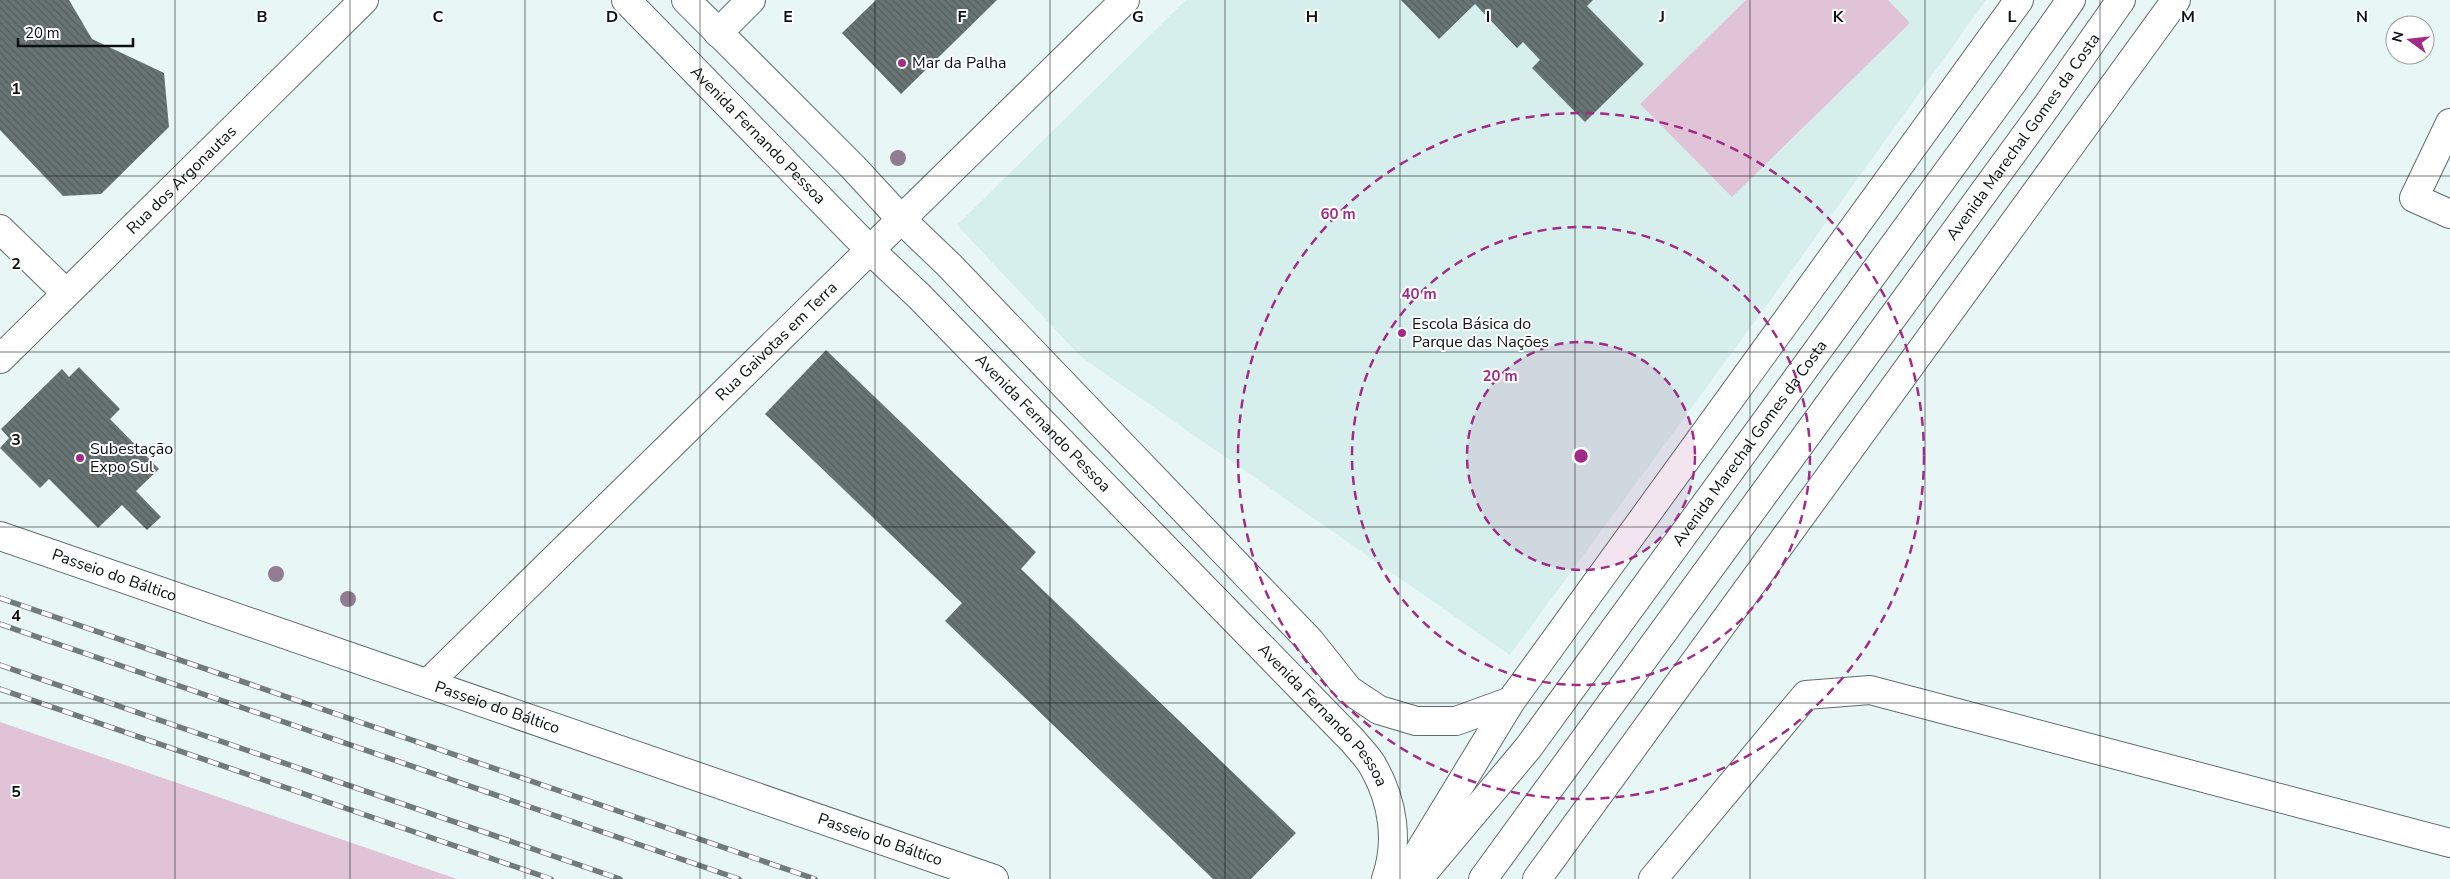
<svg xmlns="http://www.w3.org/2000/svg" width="2450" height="879" font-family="'Nunito Sans',sans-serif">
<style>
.built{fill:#d6efec}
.green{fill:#e0c3d7}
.building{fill:url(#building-back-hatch)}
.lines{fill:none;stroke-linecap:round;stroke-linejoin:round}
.minor-casing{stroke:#606d6c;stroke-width:30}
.major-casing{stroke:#606d6c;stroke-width:30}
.minor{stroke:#fff;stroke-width:28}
.major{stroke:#fff;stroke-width:28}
.rail-casing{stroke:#717b7a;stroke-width:5.5}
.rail{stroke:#fff;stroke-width:4;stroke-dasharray:11;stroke-linecap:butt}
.tree{fill:#917c91}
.grid{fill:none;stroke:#0b1010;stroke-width:1;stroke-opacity:0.55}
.ring{fill:none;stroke:#a02c87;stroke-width:2.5;stroke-dasharray:9 6}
.poi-dot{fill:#a02c87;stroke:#fff;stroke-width:2}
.labels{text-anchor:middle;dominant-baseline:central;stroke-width:4;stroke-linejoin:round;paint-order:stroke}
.poi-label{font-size:16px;fill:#0b1010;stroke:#fff;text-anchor:start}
.street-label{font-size:16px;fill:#0b1010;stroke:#fff}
.grid-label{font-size:16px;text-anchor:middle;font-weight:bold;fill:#0b1010;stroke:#fff;stroke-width:4;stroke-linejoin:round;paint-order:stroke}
.centre{fill:#a02c87;stroke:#fff;stroke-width:2.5}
.ring-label{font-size:15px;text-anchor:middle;font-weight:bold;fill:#a02c87;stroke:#fff;stroke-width:4;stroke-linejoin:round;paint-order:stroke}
</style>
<defs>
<pattern id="building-back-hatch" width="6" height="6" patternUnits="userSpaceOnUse" patternTransform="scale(1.25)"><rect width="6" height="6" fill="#687574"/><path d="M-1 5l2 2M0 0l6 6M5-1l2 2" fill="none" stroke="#545f5e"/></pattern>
</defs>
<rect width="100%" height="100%" fill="#e8f7f6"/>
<path class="built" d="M1186 0H1986L1764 309 1510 655 1080 356 957 225Z"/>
<path class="green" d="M1746 0H1888L1910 23 1732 197 1640 104Z
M0 722 457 879H0Z"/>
<path class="building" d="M0 0H69L92 39 164 73 169 127 101 194 63 196 0 130Z
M876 0H997L901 94 842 33Z
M1401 0H1593L1587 6 1644 64 1585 122 1532 68 1540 60 1523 42 1517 48 1475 4 1439 39Z
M826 350 1036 552 1021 569 1296 833 1251 879H1213L945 621 962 603 765 414Z
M79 367 120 409 110 419 159 469 136 491 161 517 147 530 122 505 98 528 49 479 40 488 0 448 9 438 1 429 62 369 69 377Z"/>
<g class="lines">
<g class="minor-casing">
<g id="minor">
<path id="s1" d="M626 0 869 249 919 296 1353 741C1360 750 1369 758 1374 768 1393 802 1399 842 1386 879"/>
<path d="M686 0 853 167 900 218 949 265 1310 641 1349 690 1379 710 1416 721H1456L1511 701"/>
<path d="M718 33 751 0"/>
<path d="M2450 123 2414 198 2450 214"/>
<path d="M0 229 66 293"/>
<path id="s2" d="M0 359 364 0"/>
<path id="s3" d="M0 536 994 879"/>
<path id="s4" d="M428 683 1125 0"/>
<path d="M1653 879 1806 695 1870 690 2450 843"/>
</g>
</g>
<g class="major-casing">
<g id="major">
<path d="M1408 870 1511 701 2019 0"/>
<path id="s5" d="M1418 879 1528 748 2013 82 2071 0"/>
<path id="s6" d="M1483 879 2046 107 2121 0"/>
<path d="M1537 879 2176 0"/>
</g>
</g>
<use href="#minor" class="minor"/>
<use href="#major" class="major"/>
<g class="rail-casing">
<path id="rail" d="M0 598 815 879
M0 624 739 879
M0 665 620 879
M0 689 551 879"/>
</g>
<use href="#rail" class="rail"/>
</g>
<g class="tree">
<circle cx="898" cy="158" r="8"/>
<circle cx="276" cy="574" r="8"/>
<circle cx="348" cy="599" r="8"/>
</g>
<path class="grid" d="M175 0V879M350 0V879M525 0V879M700 0V879M875 0V879M1050 0V879M1225 0V879M1400 0V879M1575 0V879M1750 0V879M1925 0V879M2100 0V879M2275 0V879M0 176H2450M0 352H2450M0 527H2450M0 703H2450"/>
<circle cx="1581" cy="456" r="114" fill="#a02c87" fill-opacity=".12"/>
<g class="ring">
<circle cx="1581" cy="456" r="114"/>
<circle cx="1581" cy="456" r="229"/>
<circle cx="1581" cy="456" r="343"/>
</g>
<g class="poi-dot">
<circle cx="902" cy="63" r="5"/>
<circle cx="1402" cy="333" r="5"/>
<circle cx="80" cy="458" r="5"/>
</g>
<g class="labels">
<g class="poi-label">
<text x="912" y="63">Mar da Palha</text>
<text x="1412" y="324">Escola Básica do<tspan x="1412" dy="18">Parque das Nações</tspan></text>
<text x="90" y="449">Subestação<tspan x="90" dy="18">Expo Sul</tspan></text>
</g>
<g class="street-label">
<text stroke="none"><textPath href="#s1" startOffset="189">Avenida Fernando Pessoa</textPath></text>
<text stroke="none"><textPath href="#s6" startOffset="918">Avenida Marechal Gomes da Costa</textPath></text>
<text stroke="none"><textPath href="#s2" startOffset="255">Rua dos Argonautas</textPath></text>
<text stroke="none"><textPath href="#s4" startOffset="488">Rua Gaivotas em Terra</textPath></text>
<text stroke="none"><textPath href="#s1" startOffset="594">Avenida Fernando Pessoa</textPath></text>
<text stroke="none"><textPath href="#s5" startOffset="548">Avenida Marechal Gomes da Costa</textPath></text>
<text stroke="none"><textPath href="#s3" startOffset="121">Passeio do Báltico</textPath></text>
<text stroke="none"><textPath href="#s3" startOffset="526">Passeio do Báltico</textPath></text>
<text stroke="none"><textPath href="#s1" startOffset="999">Avenida Fernando Pessoa</textPath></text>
<text stroke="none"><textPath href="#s3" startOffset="931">Passeio do Báltico</textPath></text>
</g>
</g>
<g class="grid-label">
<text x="262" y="22">B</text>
<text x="438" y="22">C</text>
<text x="612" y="22">D</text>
<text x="788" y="22">E</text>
<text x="962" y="22">F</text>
<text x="1138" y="22">G</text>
<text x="1312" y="22">H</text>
<text x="1488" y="22">I</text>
<text x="1662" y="22">J</text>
<text x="1838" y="22">K</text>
<text x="2012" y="22">L</text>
<text x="2188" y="22">M</text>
<text x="2362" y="22">N</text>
<text x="16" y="94">1</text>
<text x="16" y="269">2</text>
<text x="16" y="445">3</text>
<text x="16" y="621">4</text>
<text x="16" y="797">5</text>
</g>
<circle cx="1581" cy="456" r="8" class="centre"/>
<g class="ring-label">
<text x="1338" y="219">60 m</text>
<text x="1419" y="299">40 m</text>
<text x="1500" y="381">20 m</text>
</g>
<g transform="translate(2410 40) rotate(285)"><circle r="24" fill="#ffffff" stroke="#9d9f9f"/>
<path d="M0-4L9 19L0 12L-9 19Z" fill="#a02c87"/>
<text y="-8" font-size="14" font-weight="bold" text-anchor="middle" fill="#0b1010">N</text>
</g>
<path d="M18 38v8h115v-8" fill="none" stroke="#0b1010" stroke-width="2.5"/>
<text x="25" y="38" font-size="15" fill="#0b1010" stroke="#ffffff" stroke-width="4" paint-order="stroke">20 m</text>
</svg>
